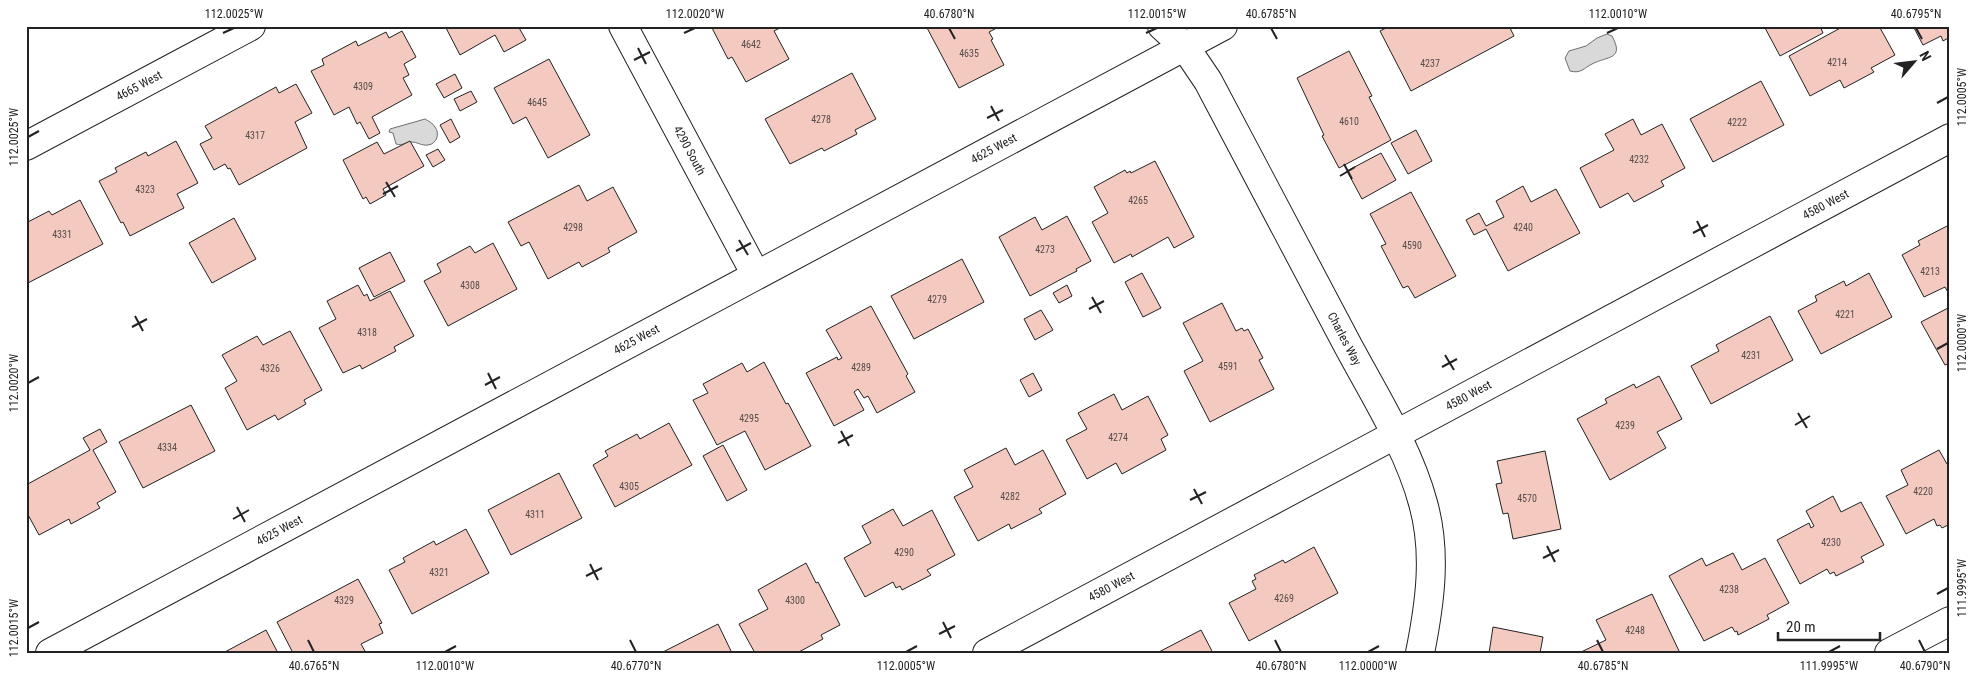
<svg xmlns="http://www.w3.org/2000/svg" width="1976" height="679" font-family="'Roboto Condensed',sans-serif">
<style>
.water{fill:#d9d9d9;stroke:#6f6f6f}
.building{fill:#f3c9c0;stroke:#222}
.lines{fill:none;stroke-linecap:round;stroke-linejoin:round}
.minor-casing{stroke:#222;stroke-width:30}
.minor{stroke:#fff;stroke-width:28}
.ticks{fill:none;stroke:#222;stroke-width:2}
.labels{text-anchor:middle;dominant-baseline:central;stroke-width:4;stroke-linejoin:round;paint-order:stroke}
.number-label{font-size:10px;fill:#564c4a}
.street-label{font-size:12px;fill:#222;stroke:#fff}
.neatline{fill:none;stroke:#222;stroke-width:2}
.ticks-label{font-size:12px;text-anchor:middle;fill:#222}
</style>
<rect width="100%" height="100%" fill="#fff"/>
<path class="water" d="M1607 34 1612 36C1625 60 1607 56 1592 64 1584 68 1581 74 1570 71L1565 58 1569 51 1586 46 1597 38Z
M425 119C428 121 433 123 435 127 440 133 437 144 428 145 422 146 417 142 412 142 406 142 403 146 396 144L393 133 389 132 390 129Z"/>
<path class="building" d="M445 26H518L526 40 504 52 495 35 460 55Z
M711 26H784L774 31 789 59 746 82 732 57 728 59Z
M926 26H994L995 29 989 32 993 39 991 40 1004 65 959 88Z
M1390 26H1509L1514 36 1411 91 1380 31Z
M1764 26H1820L1823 33 1780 56Z
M1844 26H1879L1895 55 1871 68 1874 72 1844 88 1840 80 1810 96 1789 56Z
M1913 26H1950V37L1943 41 1941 36 1923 45Z
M402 31 416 57 404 64 409 75 403 78 412 95 372 117 380 133 369 139 360 122 357 124 349 107 334 115 311 71 324 65 322 59 356 41 358 46 386 32 389 38Z
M1349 51 1372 96 1369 97 1391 140 1339 168 1322 136 1324 135 1297 78Z
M549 59 590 135 548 158 526 117 513 124 494 88Z
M852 73 876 119 855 130 857 134 824 151 822 148 790 164 765 119Z
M455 74 462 88 444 98 436 84Z
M1761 81 1784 125 1713 162 1690 119Z
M296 84 312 113 295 122 307 148 239 185 230 168 228 169 225 164 214 170 200 144 212 138 205 126 276 87 279 93Z
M471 91 477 102 460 111 454 99Z
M451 119 460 137 450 143 440 125Z
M1633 119 1641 135 1662 124 1685 168 1661 181 1664 186 1634 202 1628 193 1600 208 1580 168 1614 150 1605 134Z
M1416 130 1432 161 1408 174 1391 143Z
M176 141 198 183 177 194 184 208 130 236 123 222 121 223 99 181 117 172 115 168 146 152 148 156Z
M410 141 424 166 383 189 386 195 370 204 366 197 363 199 343 160 377 142 384 154Z
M438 149 445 160 433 167 426 155Z
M1381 153 1396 180 1362 199 1347 171Z
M1155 161 1194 237 1174 248 1168 237 1132 257 1131 254 1114 263 1092 222 1108 213 1094 187 1125 170 1127 173 1130 171 1131 173Z
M579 185 587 201 613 187 637 232 608 248 610 252 582 267 579 262 548 279 529 242 521 246 508 222Z
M1523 186 1531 202 1556 189 1580 233 1508 271 1486 229 1474 235 1466 220 1479 213 1486 226 1504 217 1496 201Z
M1411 192 1456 276 1415 298 1408 286 1403 288 1381 246 1386 244 1370 214Z
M80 200 103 244 26 284V223L49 211 52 215Z
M1067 216 1091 261 1076 269 1077 271 1067 276 1030 296 999 237 1035 217 1042 230Z
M234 218 256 259 212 283 189 243Z
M1949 225 1950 296 1945 287 1924 297 1902 255 1920 245 1918 241Z
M493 243 517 289 448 326 424 281 441 272 437 264 470 246 475 253Z
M390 252 405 281 374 297 359 268Z
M962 259 984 302 914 339 891 296Z
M1142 273 1161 308 1143 317 1125 282Z
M1869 273 1892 317 1821 354 1798 311 1817 301 1815 296 1844 281 1846 286Z
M358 285 364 296 367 294 370 301 390 291 414 336 394 347 396 351 362 369 360 365 343 373 319 328 336 319 327 301Z
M1067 285 1072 296 1059 303 1053 293Z
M1222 303 1236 331 1242 328 1244 331 1248 329 1263 358 1259 360 1274 389 1210 422 1184 371 1203 361 1183 323Z
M871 306 908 374 906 376 915 392 877 413 868 396 864 398 858 389 854 392 864 410 834 426 806 373 837 357 838 360 842 358 826 330Z
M1950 307V363L1945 365 1921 322Z
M1041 310 1053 330 1035 340 1024 319Z
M1770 316 1793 360 1711 404 1691 366 1719 351 1716 345Z
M290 331 322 390 304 400 306 404 278 420 275 415 247 430 225 388 237 381 222 355 257 336 263 345Z
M764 362 786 404 788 403 811 446 765 470 745 431 717 445 693 400 708 393 703 384 742 363 747 372Z
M1033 373 1042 390 1029 397 1020 380Z
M1659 376 1682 419 1657 432 1666 448 1610 480 1577 419 1607 403 1605 399 1634 384 1636 388Z
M1114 394 1122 410 1148 396 1168 435 1161 439 1166 450 1122 474 1116 463 1087 479 1066 440 1087 429 1078 413Z
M191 405 215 451 143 488 119 442Z
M669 423 692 465 615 507 593 465 608 456 605 451 637 434 640 439Z
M100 429 107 442 93 450 116 492 97 503 100 508 71 524 69 519 39 535 26 511V485L90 450 83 438Z
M723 445 747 490 727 501 703 456Z
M1006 448 1015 465 1043 450 1066 494 1039 509 1042 513 1011 529 1009 524 978 541 954 497 973 487 964 470Z
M1939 450 1947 464 1950 462V524L1942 528 1940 525 1937 526 1934 519 1906 534 1886 496 1908 485 1901 470Z
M1545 451 1561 529 1513 539 1508 513 1503 514 1496 484 1502 483 1497 461Z
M559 473 582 518 511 555 488 510Z
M1833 496 1841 512 1861 502 1884 545 1861 557 1864 562 1836 576 1834 572 1830 574 1827 569 1800 584 1777 540 1809 523 1811 528 1814 526 1806 511Z
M893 509 903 526 932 510 955 555 927 570 931 575 902 590 900 586 896 588 893 582 865 597 844 558 871 543 862 526Z
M466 529 489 573 412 614 389 570 405 562 403 558 434 541 436 545Z
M1314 547 1338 593 1249 641 1229 603 1256 589 1252 581 1256 579 1254 575 1283 560 1285 563Z
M1733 553 1742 570 1765 558 1789 603 1767 615 1769 619 1738 635 1737 631 1735 632 1732 627 1704 641 1669 576 1702 558 1706 566Z
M806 563 816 583 818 582 840 625 821 635 823 639 797 653H755L739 624 768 609 758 590Z
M358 579 382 623 379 624 383 633 361 644 366 653H293L277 622Z
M1652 594 1680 653H1579L1606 640 1596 620Z
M718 624 732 653H661Z
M1493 627 1543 637 1540 653H1489Z
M266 630 278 653H223Z
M1201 630 1213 653H1157Z"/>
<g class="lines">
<g class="minor-casing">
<g id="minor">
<path id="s1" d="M623 26 756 275"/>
<path id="s2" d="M1162 26 1185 47 1208 81C1254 168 1300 255 1346 342 1373 393 1408 447 1423 503 1437 552 1430 603 1420 653"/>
<path id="s3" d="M26 146 251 26"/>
<path id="s4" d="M50 653 1223 26"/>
<path id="s5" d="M987 653 1950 138"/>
<path d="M1889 653 1950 621"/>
</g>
</g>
<use href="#minor" class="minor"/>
</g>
<path class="ticks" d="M949 28 955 39M1271 28 1277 39M1916 28 1922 39M223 33 234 28M684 33 695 28M1146 33 1157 28M1607 33 1618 28M638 48 646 64M634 60 650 52M1937 103 1948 97M991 106 999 121M987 118 1003 110M28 137 39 131M1344 164 1352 179M1340 176 1355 167M386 182 395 197M383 194 398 186M1697 221 1705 237M1693 233 1708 225M739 240 748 255M736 251 751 243M1092 297 1101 313M1089 309 1104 301M135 316 143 331M132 327 147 319M1937 349 1948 343M1445 355 1454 370M1442 367 1457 359M488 373 496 389M28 383 39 377M485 385 500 377M1798 413 1807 428M1795 425 1810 416M841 431 849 446M838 443 853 435M1194 489 1202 504M1190 500 1206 492M237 507 245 522M233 519 249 510M1547 546 1555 562M1543 558 1559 550M590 564 598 580M586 576 602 568M1937 594 1948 588M943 622 951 638M28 628 39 622M939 634 955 626M308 640 314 652M630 640 636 652M1275 640 1281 652M1597 640 1603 652M1919 640 1925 652M445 652 456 646M906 652 917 646M1368 652 1379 646M1829 652 1840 646"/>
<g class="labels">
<g class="number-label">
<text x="751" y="44">4642</text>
<text x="969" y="53">4635</text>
<text x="1837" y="62">4214</text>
<text x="1430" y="63">4237</text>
<text x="363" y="86">4309</text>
<text x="537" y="102">4645</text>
<text x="821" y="119">4278</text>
<text x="1349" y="121">4610</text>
<text x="1737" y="122">4222</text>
<text x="255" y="135">4317</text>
<text x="1639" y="159">4232</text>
<text x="145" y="189">4323</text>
<text x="1138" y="200">4265</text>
<text x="573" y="227">4298</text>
<text x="1523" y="227">4240</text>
<text x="62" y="234">4331</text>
<text x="1412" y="245">4590</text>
<text x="1045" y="249">4273</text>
<text x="1930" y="271">4213</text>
<text x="470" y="285">4308</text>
<text x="937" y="299">4279</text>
<text x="1845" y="314">4221</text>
<text x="367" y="332">4318</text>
<text x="1751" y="355">4231</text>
<text x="1228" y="366">4591</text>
<text x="861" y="367">4289</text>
<text x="270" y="368">4326</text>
<text x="749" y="418">4295</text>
<text x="1625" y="425">4239</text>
<text x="1118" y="437">4274</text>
<text x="167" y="447">4334</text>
<text x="629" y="486">4305</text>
<text x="1923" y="491">4220</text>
<text x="1010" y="496">4282</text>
<text x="1527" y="498">4570</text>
<text x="535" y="514">4311</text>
<text x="1831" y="542">4230</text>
<text x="904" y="552">4290</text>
<text x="439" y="572">4321</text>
<text x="1729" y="589">4238</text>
<text x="1284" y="598">4269</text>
<text x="344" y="600">4329</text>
<text x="795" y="600">4300</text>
<text x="1635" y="630">4248</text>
</g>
<g class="street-label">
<text stroke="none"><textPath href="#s3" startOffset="128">4665 West</textPath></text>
<text stroke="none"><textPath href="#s4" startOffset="1070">4625 West</textPath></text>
<text stroke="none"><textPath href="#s1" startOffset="141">4290 South</textPath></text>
<text stroke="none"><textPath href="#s5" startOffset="951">4580 West</textPath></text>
<text stroke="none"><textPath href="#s4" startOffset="665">4625 West</textPath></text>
<text stroke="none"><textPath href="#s2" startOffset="364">Charles Way</textPath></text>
<text stroke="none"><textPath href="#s5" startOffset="546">4580 West</textPath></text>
<text stroke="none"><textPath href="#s4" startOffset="260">4625 West</textPath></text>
<text stroke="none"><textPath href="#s5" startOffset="141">4580 West</textPath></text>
</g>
</g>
<rect width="1976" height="679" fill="none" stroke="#ffffff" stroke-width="55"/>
<g transform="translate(1914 62) rotate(62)" stroke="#ffffff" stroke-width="4" paint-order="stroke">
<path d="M0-4L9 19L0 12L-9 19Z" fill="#222222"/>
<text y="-8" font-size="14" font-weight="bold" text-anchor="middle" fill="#222222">N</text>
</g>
<path d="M1778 632v8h102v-8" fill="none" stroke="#222222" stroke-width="2.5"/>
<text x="1786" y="632" font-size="15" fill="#222222" stroke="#ffffff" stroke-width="4" paint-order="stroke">20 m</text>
<rect x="28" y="28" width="1920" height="624" class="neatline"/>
<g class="ticks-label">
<text x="234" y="18">112.0025°W</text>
<text x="695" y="18">112.0020°W</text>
<text x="949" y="18">40.6780°N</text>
<text x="1157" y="18">112.0015°W</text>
<text x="1271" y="18">40.6785°N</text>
<text x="1618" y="18">112.0010°W</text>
<text x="1916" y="18">40.6795°N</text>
<text transform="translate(1962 97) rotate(-90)" y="4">112.0005°W</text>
<text transform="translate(14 137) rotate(-90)" y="4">112.0025°W</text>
<text transform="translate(1962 343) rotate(-90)" y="4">112.0000°W</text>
<text transform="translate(14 383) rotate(-90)" y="4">112.0020°W</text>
<text transform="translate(1962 588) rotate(-90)" y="4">111.9995°W</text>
<text transform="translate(14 628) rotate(-90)" y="4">112.0015°W</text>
<text x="314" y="670">40.6765°N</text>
<text x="445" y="670">112.0010°W</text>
<text x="636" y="670">40.6770°N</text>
<text x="906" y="670">112.0005°W</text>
<text x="1281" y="670">40.6780°N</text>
<text x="1368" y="670">112.0000°W</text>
<text x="1603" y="670">40.6785°N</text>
<text x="1829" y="670">111.9995°W</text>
<text x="1925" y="670">40.6790°N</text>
</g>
</svg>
